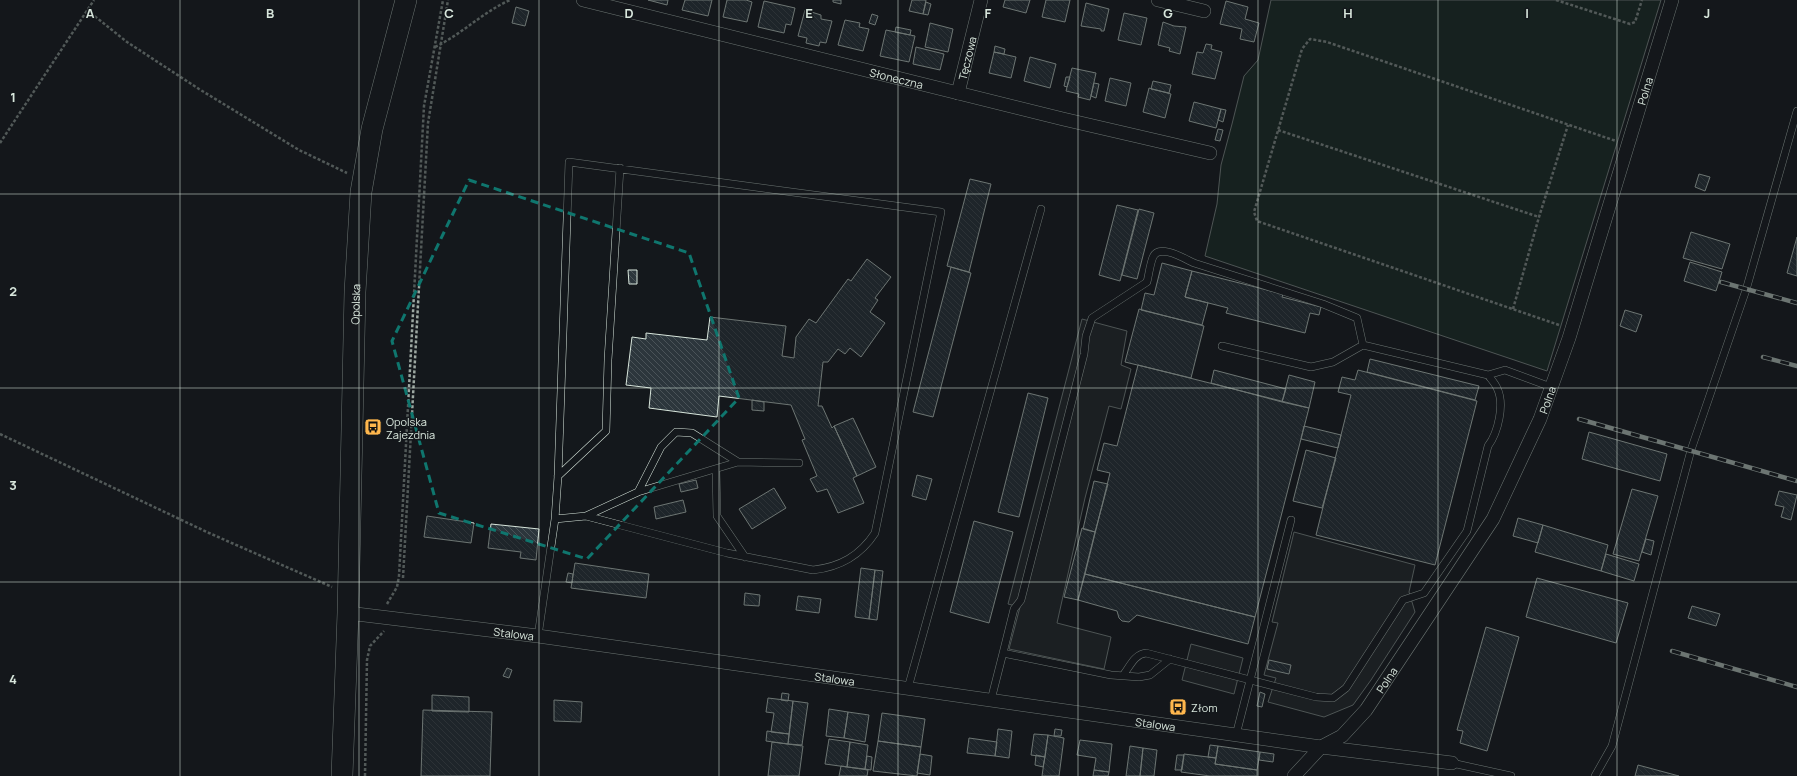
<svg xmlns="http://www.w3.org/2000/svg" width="1797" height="776" font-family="Manrope,sans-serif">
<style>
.garden{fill:#1a2d24;stroke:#939e99}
.parking{fill:#24282b;stroke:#939e99}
.building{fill:url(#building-back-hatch);stroke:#d8e6dc}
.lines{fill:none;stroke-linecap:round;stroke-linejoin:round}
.service-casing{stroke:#d8e6dc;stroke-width:8}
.minor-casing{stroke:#d8e6dc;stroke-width:14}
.primary-casing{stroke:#d8e6dc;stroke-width:22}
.path{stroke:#9da8a2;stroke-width:2.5;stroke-dasharray:3 2;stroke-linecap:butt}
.service{stroke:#14181c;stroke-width:7}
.minor{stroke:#14181c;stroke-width:13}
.primary{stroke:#14181c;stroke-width:21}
.rail-casing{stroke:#d8e6dc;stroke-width:4.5}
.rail{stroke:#14181c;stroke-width:3;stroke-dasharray:9;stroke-linecap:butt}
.marked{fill:none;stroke:#0f766e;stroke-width:3;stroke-dasharray:8 5;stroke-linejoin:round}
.grid{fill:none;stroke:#d8e6dc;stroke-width:1;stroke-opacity:0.55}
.labels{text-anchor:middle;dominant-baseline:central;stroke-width:3;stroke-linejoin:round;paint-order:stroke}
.street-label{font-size:11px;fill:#d8e6dc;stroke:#14181c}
.poi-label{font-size:11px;fill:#d8e6dc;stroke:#14181c;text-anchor:start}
.grid-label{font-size:13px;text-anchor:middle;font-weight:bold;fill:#d8e6dc;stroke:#14181c;stroke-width:3;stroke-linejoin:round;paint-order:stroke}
</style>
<defs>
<pattern id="building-back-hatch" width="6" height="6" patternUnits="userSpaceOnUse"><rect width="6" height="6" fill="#2c363c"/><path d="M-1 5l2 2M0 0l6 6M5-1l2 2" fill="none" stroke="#4a5358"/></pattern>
</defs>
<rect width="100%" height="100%" fill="#14181c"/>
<path class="garden" d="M1271 0H1661L1547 371 1205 256 1217 204 1221 165 1232 124 1244 76 1258 60Z"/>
<path class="parking" d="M1082 319 1127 331 1121 365 1131 369 1121 409 1109 406 1085 498 1057 623 1111 637 1104 669 1009 649 1020 607 1008 604Z
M1294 532 1415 565 1409 592 1415 612 1371 680 1353 705 1324 717 1268 702 1276 678 1264 675 1278 623 1272 622Z
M1191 644 1243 658 1234 694 1182 680Z"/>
<path class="building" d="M648 0H668L667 5Z
M685 0H712L708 16 682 10Z
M727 0H746L752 2 747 22 723 17Z
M833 0H841V4L833 2Z
M912 0H926L923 14 909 11Z
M1005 0H1030L1026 13 1003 7Z
M1046 0H1070L1065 22 1042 17Z
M764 1 795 8 791 25 786 24 784 33 758 27Z
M1226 1 1248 7 1245 19 1259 23 1254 42 1240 39 1242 29 1220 24Z
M926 2 931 4 928 15 923 14Z
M1086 3 1109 9 1104 31H1101V29L1081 26Z
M516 7 529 11 525 26 512 23Z
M805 10 821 15V19L832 21 826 43 820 42 819 46 806 43 807 38 798 36Z
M1124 13 1147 18 1141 45 1118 40Z
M872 14 878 16 875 25 869 23Z
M845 20 860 23 859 27 869 29 863 51 838 45Z
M1163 22 1174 26 1186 27 1180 54 1169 51 1170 48 1158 45Z
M930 23 953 29 948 52 925 47Z
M896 27 911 30 910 35 895 32Z
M886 30 915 36 909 62 880 56Z
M1206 44 1212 45 1211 49 1222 52 1215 79 1192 74 1197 52 1203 53Z
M995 46 1005 49 1004 54 994 52Z
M916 47 944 54 940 70 913 64Z
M994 52 1016 57 1011 78 989 73Z
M1030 57 1056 64 1050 88 1024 81Z
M1072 68 1096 73 1090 100 1078 97 1079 94 1066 91Z
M1066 77H1070L1067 87 1064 86Z
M1110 78 1131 83 1126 106 1105 101Z
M1153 81 1171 85 1169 93 1151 89Z
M1094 83 1099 84 1096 98 1091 96Z
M1149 88 1171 94 1165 118 1143 112Z
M1194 102 1221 109 1216 128 1189 121Z
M1221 109 1226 110 1223 122 1218 120Z
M1218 129 1223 130 1220 141 1215 140Z
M1699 174 1710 177 1705 191 1695 187Z
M970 179 991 184 969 272 947 266Z
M1117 205 1138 210 1120 281 1099 275Z
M1139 209 1154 213 1137 279 1122 275Z
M1691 232 1730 244 1722 269 1683 258Z
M1797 237V276L1787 273Z
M867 259 891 277 875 298 878 300 870 312 885 323 861 357 850 348 845 354 838 349 828 362H823L818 406H822L832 428 834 426 857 476 853 478 864 503 838 513 827 489 817 492 810 479 817 476 802 440 805 439 791 405 719 396 717 417 649 408 651 388 626 385 632 337 646 339V333L707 340 710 317 786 326 782 356 794 358 796 337 809 319 816 323 848 279 851 281Z
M1690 262 1722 272 1716 291 1684 281Z
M1162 263 1192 271 1185 297 1208 303 1202 325 1141 310 1145 293 1154 295Z
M951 267 971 273 933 417 913 412Z
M628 270H637V284H629Z
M1192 271 1283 294 1282 297 1321 307 1319 315 1310 313 1305 333 1226 313 1228 308 1185 297Z
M1139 309 1204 326 1191 378 1125 362Z
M1625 310 1642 315 1636 332 1620 326Z
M1370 359 1479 386 1475 400 1367 372Z
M1138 365 1309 408 1255 617 1085 574 1110 473 1097 470 1104 443 1117 446Z
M1214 370 1286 389 1282 402 1211 383Z
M1358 370 1477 401 1435 565 1316 535 1351 395 1338 392 1342 377 1355 380Z
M1289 375 1315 382 1309 408 1282 402Z
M1028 393 1048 398 1019 517 998 512Z
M752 400 764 402V411L752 410Z
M853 418 876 467 857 476 834 426Z
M1304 426 1341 435 1338 448 1301 439Z
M1589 432 1667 454 1660 481 1582 459Z
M1306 450 1336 458 1322 508 1293 501Z
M917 475 932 479 926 500 912 496Z
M696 480 698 488 681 492 679 484Z
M1094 481 1108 484 1095 532 1083 529Z
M774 488 786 508 752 529 739 509Z
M1632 489 1658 496 1639 561 1613 554Z
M1779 491 1797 495 1791 520 1781 517 1784 507 1775 505Z
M683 500 686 512 656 519 654 507Z
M427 516 474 523 471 543 424 537Z
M1518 518 1543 525 1538 543 1513 536Z
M974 521 1013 532 989 623 950 612Z
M491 524 539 529 536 560 520 558 521 552 488 548Z
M1543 525 1608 545 1601 571 1535 552Z
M1082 528 1095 532 1078 600 1064 597Z
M1646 539 1654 541 1651 555 1642 552Z
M1606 554 1639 564 1634 581 1601 571Z
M575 563 649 574 646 598 571 588Z
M861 568 875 570 869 619 855 617Z
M875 570 883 571 877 620 869 619Z
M568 573 573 574 572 583 566 582Z
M1085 574 1255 617 1248 644 1137 615 1129 622 1122 621 1119 618 1117 611 1078 600Z
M1537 578 1628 603 1616 643 1526 617Z
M745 593 760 595 759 606 744 605Z
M798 596 821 599 819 613 796 610Z
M1692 606 1720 614 1716 626 1688 618Z
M1486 627 1519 637 1487 751 1460 743 1463 731 1457 730Z
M1269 660 1291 665 1289 674 1267 669Z
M507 668 512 670 509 678 503 676Z
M1260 692 1265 694 1262 707 1257 706Z
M782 693 789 694 788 701 781 700Z
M432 695 469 697V712L432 711Z
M768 698 793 701 789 734 771 732 774 713 766 712Z
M554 700 582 702 581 722 554 721Z
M793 701 808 703 802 745 788 744Z
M829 709 848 712 844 738 826 736Z
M423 710 492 712 490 776H421Z
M848 712 869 715 865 742 844 738Z
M882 713 925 719 921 747 878 741Z
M998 729 1012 731 1009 758 995 756Z
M1055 729 1062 730 1061 736H1054Z
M767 731 789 734 788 744 766 741Z
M1034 734 1048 735 1045 757 1031 755Z
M1048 735 1064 738 1059 776H1042Z
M969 738 997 742 995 756 967 753Z
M829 739 850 742 847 767 825 764Z
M1080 740 1112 744 1109 772 1094 770 1096 758 1077 755Z
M878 741 921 747 917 776 873 771Z
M772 742 803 746 799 776H768Z
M850 742 868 745 865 769 847 767Z
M1210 745 1218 746 1216 758 1208 757Z
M1130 746 1143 748 1140 776H1126Z
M1218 746 1260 752 1257 770 1215 764Z
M1143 748 1157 750 1154 776H1140Z
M1260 752 1274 754 1273 762 1259 760Z
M920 754 932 756 930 775 917 773Z
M1184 754 1216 758 1215 764 1257 770V776H1210L1181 772Z
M1036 755 1045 757 1043 767 1035 765Z
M1177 755H1184L1182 770H1175Z
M867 756 872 757 871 770 865 769Z
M1638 765 1679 776H1635Z
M841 766 868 770 867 776H839Z
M1094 770 1109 772 1108 776H1093Z"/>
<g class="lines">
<g class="service-casing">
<path id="service" d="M1488 375 1505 370 1551 387
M716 469 717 516 745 557
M558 476 606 431 608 360 620 168
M638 492 661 447 676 432 692 433 738 462
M586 516 638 492 738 462 799 463
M538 636 555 519 558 476 569 162 941 212 875 533C860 556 840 567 813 570L727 553 586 516 555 519
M1170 659 1150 675 1139 677 1111 675 1003 653 1014 609 1021 600 1084 354 1086 336 1092 318 1147 282C1149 274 1150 264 1153 257 1159 243 1185 259 1194 263L1323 304 1357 318 1363 345
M1124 674C1130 666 1135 654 1146 653L1316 697 1333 698 1346 688 1403 600 1424 593 1467 531 1488 446C1498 433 1505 404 1497 388 1495 383 1491 379 1488 375L1363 345 1333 362 1311 367 1222 346
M908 688 1041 209
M991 700 1003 653
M1236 735 1291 520
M1452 763 1511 776
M1595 776 1612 746 1691 450 1746 290 1797 111"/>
</g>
<g class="minor-casing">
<g id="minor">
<path id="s1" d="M583 0 1063 119 1210 153"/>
<path d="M1158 0 1204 11"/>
<path id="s2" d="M958 93 981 0"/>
<path id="s3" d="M348 613 538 636 1321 747 1452 763"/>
<path id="s4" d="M1294 776 1321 747 1342 736 1366 710 1493 519 1540 419 1569 338 1672 0"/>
</g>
</g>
<g class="primary-casing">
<g id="primary">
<path id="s5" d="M342 776 348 613 355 292 361 192 372 129 406 0"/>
</g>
</g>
<path class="path" d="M1556 0 1630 24 1635 22 1642 0
M87 10 127 42 199 89 299 150 347 173
M435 47C462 34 483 12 510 0
M1278 130 1539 217
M0 143 94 0
M1513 309 1539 217 1568 125
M1559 325 1257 221 1254 212 1302 49 1310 39 1327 42 1616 141
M0 434 209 533 332 587
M403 578 428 123 448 0
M387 604 397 587 399 576 424 106 443 0
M365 776 367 660 370 646 384 631"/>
<use href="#service" class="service"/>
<use href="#minor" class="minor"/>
<use href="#primary" class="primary"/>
<g class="rail-casing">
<path id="rail" d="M1721 282 1797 303
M1763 357 1797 366
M1579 419 1797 481
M1672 651 1797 687"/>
</g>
<use href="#rail" class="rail"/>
</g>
<path d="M0 0H1797V776H0ZM469 180 689 253 739 398 587 559 439 513 392 341Z" fill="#14181c" fill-opacity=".55" fill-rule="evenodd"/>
<path class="marked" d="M469 180 689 253 739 398 587 559 439 513 392 341Z"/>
<path class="grid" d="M180 0V776M359 0V776M539 0V776M719 0V776M898 0V776M1078 0V776M1258 0V776M1438 0V776M1617 0V776M0 194H1797M0 388H1797M0 582H1797"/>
<defs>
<g id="bus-square" transform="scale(0.9)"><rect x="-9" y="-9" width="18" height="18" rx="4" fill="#ffb74d" stroke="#14181c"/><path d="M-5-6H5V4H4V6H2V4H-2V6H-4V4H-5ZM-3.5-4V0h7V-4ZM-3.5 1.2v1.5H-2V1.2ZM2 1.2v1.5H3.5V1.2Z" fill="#111"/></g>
</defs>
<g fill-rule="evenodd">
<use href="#bus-square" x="373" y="427"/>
<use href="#bus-square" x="1178" y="707"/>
</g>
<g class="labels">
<g class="street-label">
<text stroke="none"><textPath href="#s2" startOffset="36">Tęczowa</textPath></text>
<text stroke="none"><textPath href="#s1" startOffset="323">Słoneczna</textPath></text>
<text stroke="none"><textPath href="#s4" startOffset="783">Polna</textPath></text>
<text stroke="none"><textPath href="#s5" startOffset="472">Opolska</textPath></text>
<text stroke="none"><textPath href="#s4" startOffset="459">Polna</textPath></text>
<text stroke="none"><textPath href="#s3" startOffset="167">Stalowa</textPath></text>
<text stroke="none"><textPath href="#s3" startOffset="491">Stalowa</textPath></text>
<text stroke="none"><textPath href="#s4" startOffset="135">Polna</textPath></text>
<text stroke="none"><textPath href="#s3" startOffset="815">Stalowa</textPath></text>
</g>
<g class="poi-label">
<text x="386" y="421">Opolska<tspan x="386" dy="13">Zajezdnia</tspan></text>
<text x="1191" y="707">Złom</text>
</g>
</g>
<g class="grid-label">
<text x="90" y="18">A</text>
<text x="270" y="18">B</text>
<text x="449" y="18">C</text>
<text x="629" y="18">D</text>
<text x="809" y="18">E</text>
<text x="988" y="18">F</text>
<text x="1168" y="18">G</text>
<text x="1348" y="18">H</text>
<text x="1527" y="18">I</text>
<text x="1707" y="18">J</text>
<text x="13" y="102">1</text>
<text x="13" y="296">2</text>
<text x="13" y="490">3</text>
<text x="13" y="684">4</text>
</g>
</svg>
